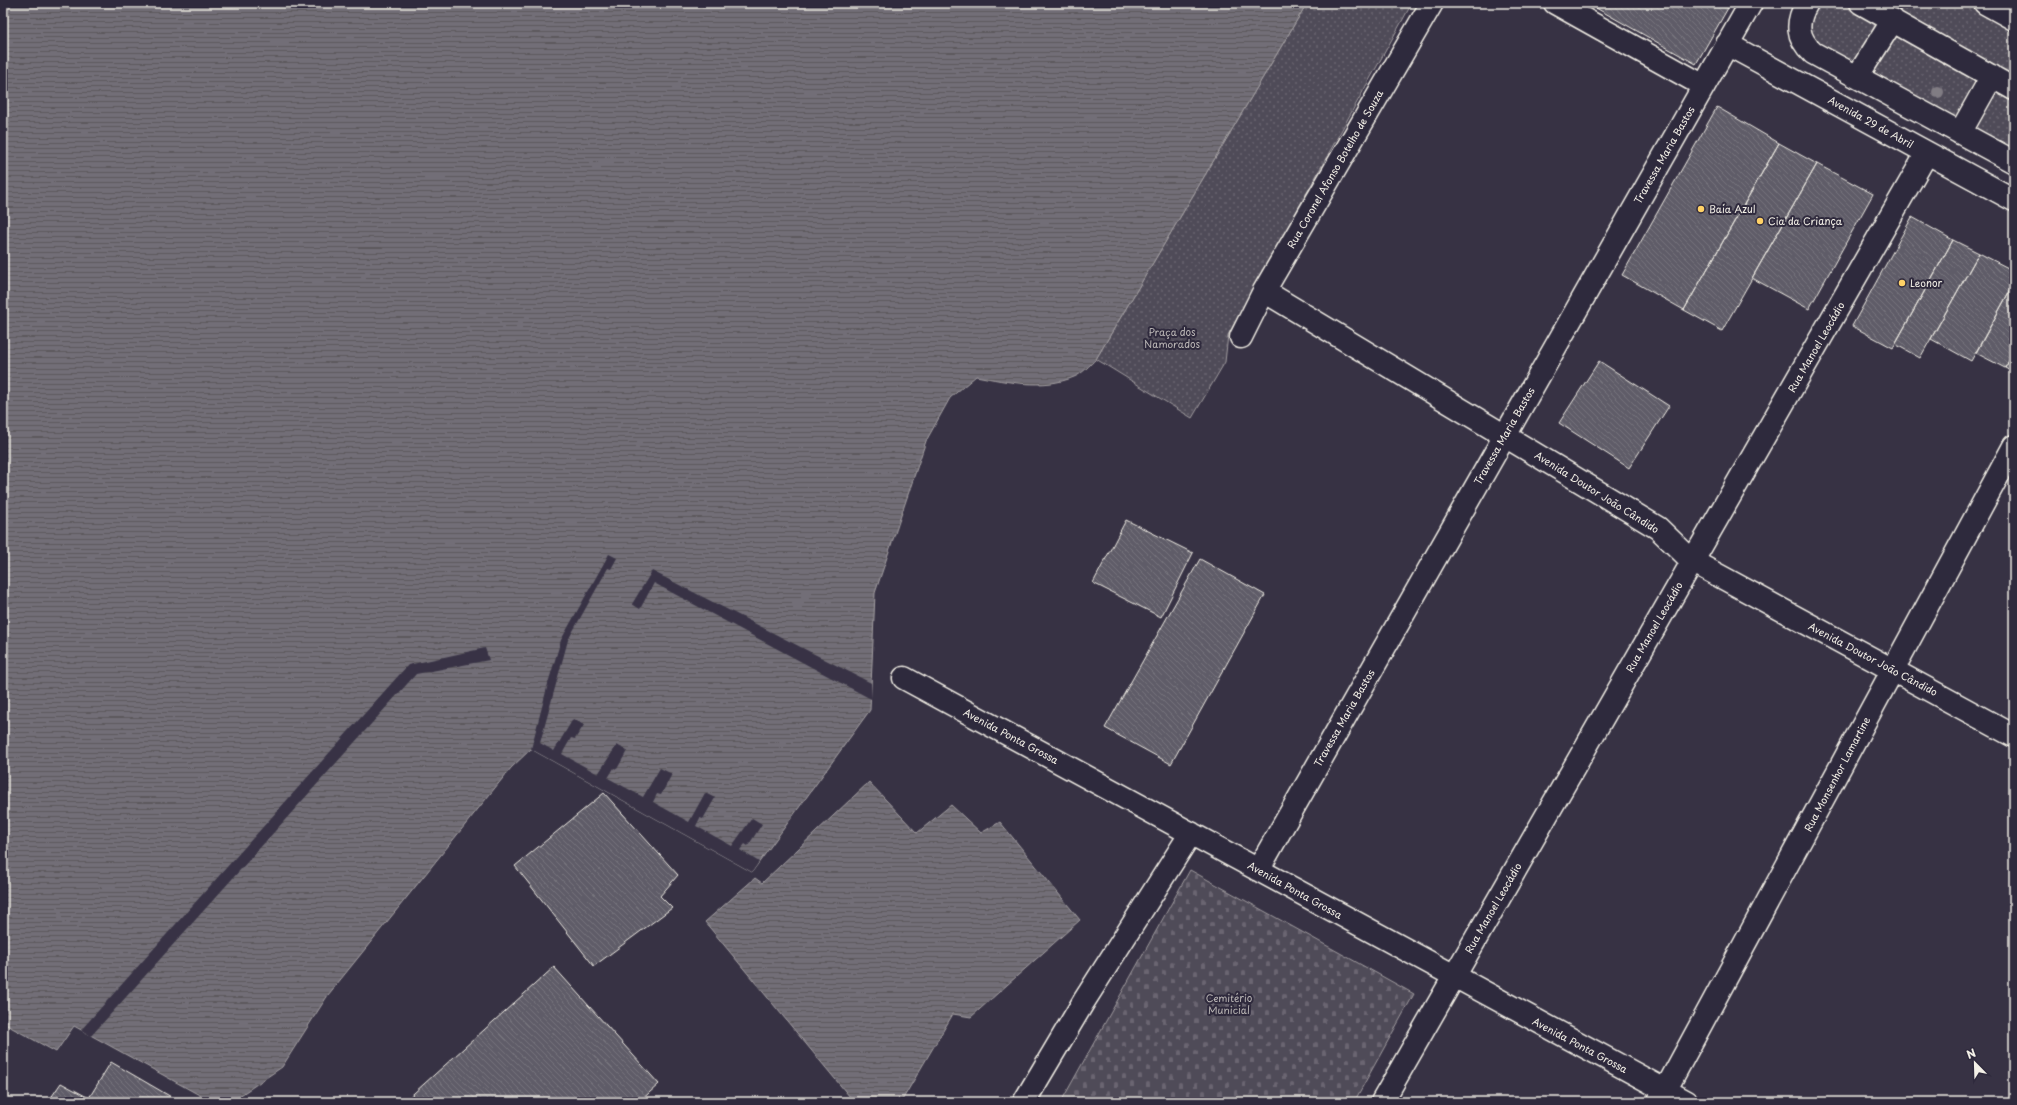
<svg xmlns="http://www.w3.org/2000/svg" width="2017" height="1105" font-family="'Playpen Sans',sans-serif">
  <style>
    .cemetery { fill: url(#cemetery-stones); stroke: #a29ea0 }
    .park { fill: url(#park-dots); stroke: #a29ea0 }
    .water { fill: url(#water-rules); stroke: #a6a2a4 }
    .pier { fill: #373244 }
    .building { fill: url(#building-back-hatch); stroke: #f4f1e8 }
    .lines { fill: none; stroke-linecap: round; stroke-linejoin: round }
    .minor-casing { stroke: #f4f1e8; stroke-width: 25 }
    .minor { stroke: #2f2a3d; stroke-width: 22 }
    .tree { fill: #807b83 }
    .poi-dot { fill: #ffd166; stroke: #2f2a3d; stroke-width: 1.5 }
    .labels { text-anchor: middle; stroke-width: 4; stroke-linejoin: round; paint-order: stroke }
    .street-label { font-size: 10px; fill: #f4f1e8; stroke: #2f2a3d }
    .poi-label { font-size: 10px; fill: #f4f1e8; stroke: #2f2a3d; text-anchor: start }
    .park-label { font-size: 10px; fill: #bbb7b6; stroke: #2f2a3d }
  </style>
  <defs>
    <pattern id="cemetery-stones" width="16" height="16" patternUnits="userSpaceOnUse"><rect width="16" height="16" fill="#504b59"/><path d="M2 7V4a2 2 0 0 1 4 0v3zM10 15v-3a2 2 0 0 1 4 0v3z" fill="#6a6571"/></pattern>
    <pattern id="park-dots" width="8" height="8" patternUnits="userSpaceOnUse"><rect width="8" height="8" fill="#504b59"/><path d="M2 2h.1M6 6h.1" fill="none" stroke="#6a6571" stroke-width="1.8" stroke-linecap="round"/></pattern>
    <pattern id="water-rules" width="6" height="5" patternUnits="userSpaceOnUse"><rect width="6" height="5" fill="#726e77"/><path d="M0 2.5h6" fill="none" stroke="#5b595c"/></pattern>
    <pattern id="building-back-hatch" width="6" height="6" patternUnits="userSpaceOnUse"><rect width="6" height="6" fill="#5f5c67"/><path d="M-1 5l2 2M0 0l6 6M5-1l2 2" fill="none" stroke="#77747d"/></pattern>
  </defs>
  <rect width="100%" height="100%" fill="#373244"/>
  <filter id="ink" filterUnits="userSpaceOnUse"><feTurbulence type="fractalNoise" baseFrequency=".025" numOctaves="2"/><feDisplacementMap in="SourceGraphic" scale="8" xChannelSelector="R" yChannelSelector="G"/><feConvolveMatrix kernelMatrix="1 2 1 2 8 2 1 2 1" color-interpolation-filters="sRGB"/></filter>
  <g filter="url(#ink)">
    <path class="cemetery" d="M1190,870L1414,994L1354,1102H1061Z"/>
    <path class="park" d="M1307,3H1412L1228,335L1225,362L1192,418L1096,359Z
      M1807,3H2014V162L1813,53Z"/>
    <path class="water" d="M3,3H1307L1096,359C1090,365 1082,374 1074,377C1043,390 1008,382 976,376L950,398L926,441L875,593L870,710L752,872L531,749L511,768L328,995L282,1067L232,1101L203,1097L74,1026L56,1052L3,1023Z
      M869,782L917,833L951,805L981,833L1000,822L1080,920L971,1017L953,1014L901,1102H860L850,1097L705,922L755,878L762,883Z"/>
    <path class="pier" d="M609,554L617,558L611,569L608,568L568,640L540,743L554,751L573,719L584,725L575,739L571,738L562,754L598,774L617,745L627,751L617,769L614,768L608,778L643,797L660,768L672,774L661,795L657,794L653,802L689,822L705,793L715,798L703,819L700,818L696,826L732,846L752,818L762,824L748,846L745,844L740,850L759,862L752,872L531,749L549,680L561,640Z
      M652,571L871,683V699L654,583L640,609L632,604Z
      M485,648L489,660L416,674L91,1036L81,1030L408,665Z"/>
    <path class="building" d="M1587,3H1719L1728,8L1696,64Z
      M1717,107L1779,143L1684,310L1622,275Z
      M1779,143L1817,164L1722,331L1684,310Z
      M1817,164L1873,194L1809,309L1752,278Z
      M1912,217L1953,240L1893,348L1852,326Z
      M1953,240L1979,253L1920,358L1895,344Z
      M1979,253L2014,271V283L1971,361L1931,339Z
      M2014,283V352L2005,368L1976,353Z
      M2014,352V373L2005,368Z
      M1599,361L1669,406L1629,468L1559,423Z
      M1126,520L1193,553L1161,617L1093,583Z
      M1200,559L1265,595L1171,764L1105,728Z
      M604,793L678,875L660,896L672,908L594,966L515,866Z
      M554,967L659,1084L639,1102H404Z
      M111,1062L173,1098L172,1102H48L61,1083L89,1098Z"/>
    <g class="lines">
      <defs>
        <path id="minor" d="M1555,3L1704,86
          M1807,3C1796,22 1796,37 1813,53L2014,162
          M1861,3L2014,89
          M1985,3L2014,19
          M1727,44L2014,200
          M1857,77L1893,20
          M1960,133L1992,76
          M1264,291L1658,528L1692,561L2014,736
          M1241,337L1264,291L1432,3
          M904,678L1687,1102
          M1258,870L1751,3
          M1024,1102L1084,1001L1191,833
          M1382,1102L1927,153
          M1659,1102L2014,446"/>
      </defs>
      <use href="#minor" class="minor-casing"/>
      <use href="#minor" class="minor"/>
    </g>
    <circle class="tree" cx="1938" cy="92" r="6"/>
  </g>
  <g class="poi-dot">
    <circle cx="1701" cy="209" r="4"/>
    <circle cx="1760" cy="221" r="4"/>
    <circle cx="1902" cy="283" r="4"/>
  </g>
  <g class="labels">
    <g class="street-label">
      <text transform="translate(1871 122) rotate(29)" y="4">Avenida 29 de Abril</text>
      <text transform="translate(1664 155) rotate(-60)" y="4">Travessa Maria Bastos</text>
      <text transform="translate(1335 169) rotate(-60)" y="4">Rua Coronel Afonso Botelho de Souza</text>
      <text transform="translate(1816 347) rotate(-60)" y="4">Rua Manoel Leocádio</text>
      <text transform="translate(1504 436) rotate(-60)" y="4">Travessa Maria Bastos</text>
      <text transform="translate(1597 492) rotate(32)" y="4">Avenida Doutor João Cândido</text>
      <text transform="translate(1654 627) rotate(-60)" y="4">Rua Manoel Leocádio</text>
      <text transform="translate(1873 659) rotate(28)" y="4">Avenida Doutor João Cândido</text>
      <text transform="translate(1344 718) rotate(-60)" y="4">Travessa Maria Bastos</text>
      <text transform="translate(1011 736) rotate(28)" y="4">Avenida Ponta Grossa</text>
      <text transform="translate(1837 774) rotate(-62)" y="4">Rua Monsenhor Lamartine</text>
      <text transform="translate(1295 890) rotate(29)" y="4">Avenida Ponta Grossa</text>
      <text transform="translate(1493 908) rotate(-60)" y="4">Rua Manoel Leocádio</text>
      <text transform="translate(1580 1045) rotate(28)" y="4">Avenida Ponta Grossa</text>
    </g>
    <g class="poi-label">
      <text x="1709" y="213">Baía Azul</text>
      <text x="1768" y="225">Cia da Criança</text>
      <text x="1910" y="287">Leonor</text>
    </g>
    <g class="park-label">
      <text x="1172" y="336">Praça dos<tspan x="1172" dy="12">Namorados</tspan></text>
      <text x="1229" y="1002">Cemitério<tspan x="1229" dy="12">Municial</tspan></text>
    </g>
  </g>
  <rect width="2017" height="1105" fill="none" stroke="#2f2a3d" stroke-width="16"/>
  <rect x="8" y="8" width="2001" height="1089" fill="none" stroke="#f4f1e8" stroke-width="1.5" filter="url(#ink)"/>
  <g transform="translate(1975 1063) rotate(337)" stroke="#2f2a3d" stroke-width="3" paint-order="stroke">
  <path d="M0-3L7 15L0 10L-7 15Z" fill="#f4f1e8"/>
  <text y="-6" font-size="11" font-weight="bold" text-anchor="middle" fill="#f4f1e8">N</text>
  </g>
</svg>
